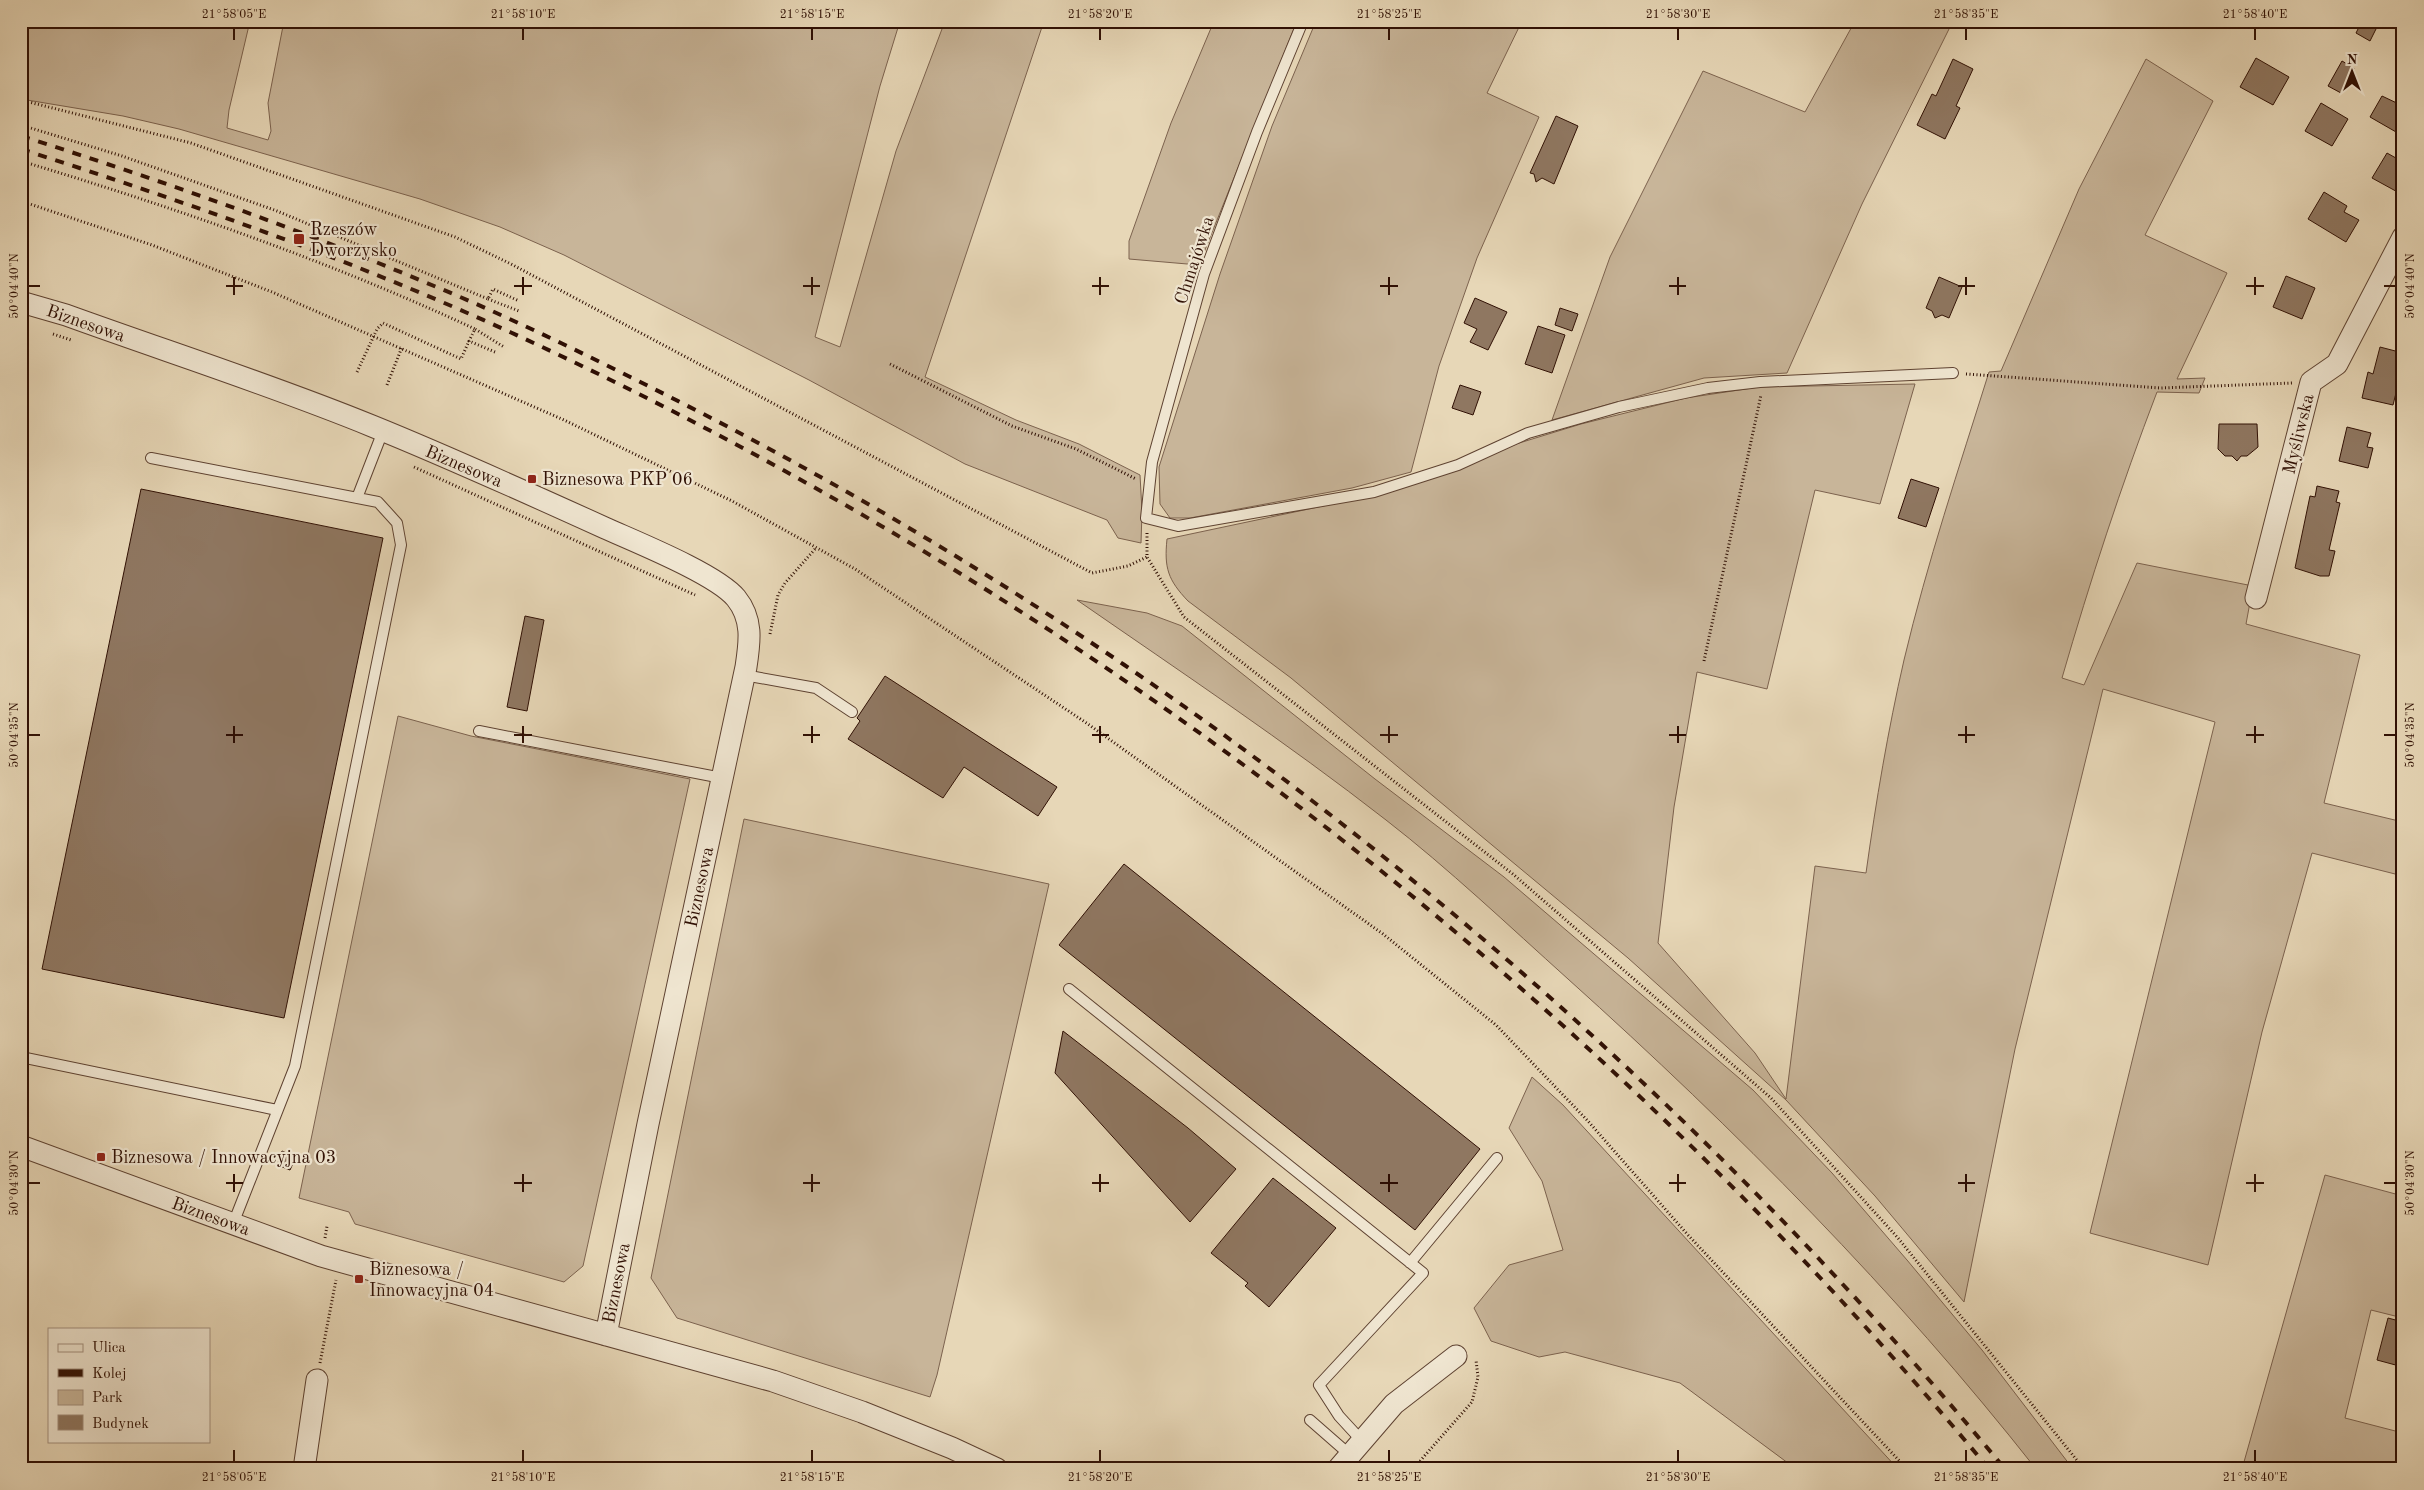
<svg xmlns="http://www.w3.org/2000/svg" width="2424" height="1490" font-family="'Old Standard TT',serif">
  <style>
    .green { fill: #c8b599; stroke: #7c624e }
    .building { fill: #8f7761; stroke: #301004 }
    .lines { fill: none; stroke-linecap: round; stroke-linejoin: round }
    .lane-casing { stroke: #5e4231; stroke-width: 12 }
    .street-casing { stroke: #5e4231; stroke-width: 23 }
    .path { stroke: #301004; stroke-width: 3; stroke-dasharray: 1 2.5; stroke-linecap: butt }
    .lane { stroke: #efe5d0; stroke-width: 10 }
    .street { stroke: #efe5d0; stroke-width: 21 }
    .rail { stroke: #301004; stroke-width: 4; stroke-dasharray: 9 9; stroke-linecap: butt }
    .ticks { fill: none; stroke: #301004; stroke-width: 2 }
    .poi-dot { fill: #8f2418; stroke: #efe5d0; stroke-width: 2 }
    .labels { text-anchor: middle; stroke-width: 4.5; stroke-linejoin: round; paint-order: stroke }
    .poi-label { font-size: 18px; fill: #301004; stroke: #efe5d0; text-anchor: start }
    .street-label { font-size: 18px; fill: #301004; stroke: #efe5d0 }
    .neatline { fill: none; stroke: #301004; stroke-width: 2 }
    .ticks-label { font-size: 12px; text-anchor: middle; fill: #301004 }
  </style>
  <rect width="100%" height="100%" fill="#e7d7b7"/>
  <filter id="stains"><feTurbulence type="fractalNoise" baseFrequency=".004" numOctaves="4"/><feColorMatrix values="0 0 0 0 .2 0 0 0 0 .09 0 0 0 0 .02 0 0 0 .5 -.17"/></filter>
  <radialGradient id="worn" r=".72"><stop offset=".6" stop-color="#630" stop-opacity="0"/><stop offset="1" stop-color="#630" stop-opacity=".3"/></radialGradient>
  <path class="green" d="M21,21H250L229,110L227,128L268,140L271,131L268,103L284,21H900L880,86L815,337L840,347L896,151L945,21H1044L925,377L1016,420L1079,444L1140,475L1142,511L1141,543L1118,538L1107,520L965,464L809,380L564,255L500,227L420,199L179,129L123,116L21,99Z
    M1214,21H1297L1199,265L1129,259V241L1171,123Z
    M1316,21H1522L1487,93L1539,117L1477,258L1439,366L1411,472L1352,488L1190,518H1170L1160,504L1159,467L1220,274L1272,126Z
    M1855,21H1953L1862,204L1787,373L1704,378L1552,420L1610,257L1703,71L1805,112Z
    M2146,59L2213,101L2145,235L2227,273L2177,379L2205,378L2199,393L2157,392C2121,486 2090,581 2062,678L2084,685L2137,563L2253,586L2246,624L2360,655L2324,803L2403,822V876L2312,853L2262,1032L2208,1265L2090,1233L2215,722L2103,689L2015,1049L1964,1302L1875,1196L1786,1100L1628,958L1291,678L1188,601C1168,580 1164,568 1167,539L1389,492L1445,474L1516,444L1581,424L1686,398L1759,387L1915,384L1880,504L1815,490L1767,689L1697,672L1674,807L1658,943L1755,1053L1786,1099L1815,866L1866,873C1876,801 1888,730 1904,660C1927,563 1959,468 1989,372L2001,371L2079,189Z
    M1077,600L1147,613L1182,626L1375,779L1504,877L1753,1090L1832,1173L1907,1260L1982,1350L2073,1469H2036C1896,1291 1736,1130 1568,979C1509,926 1448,868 1386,820C1286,742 1181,672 1077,600Z
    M398,716L471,736L690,779L583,1266L564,1282L355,1224L349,1212L299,1198Z
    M744,819L1049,884L937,1375L930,1397L677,1318L651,1278Z
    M1532,1077L1563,1105L1898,1469H1796L1680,1383L1565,1352L1539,1357L1491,1341L1474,1308L1509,1265L1563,1250L1542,1181L1509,1128Z
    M2325,1175L2403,1196V1318L2371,1310L2345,1418L2403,1433V1469H2242Z"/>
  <path class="building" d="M2362,21H2380L2370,41L2356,33Z
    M2256,58L2289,77L2273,105L2240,87Z
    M1953,59L1973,69L1956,106L1960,108L1945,139L1917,125L1932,94L1936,96Z
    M2342,61L2354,68L2341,93L2328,86Z
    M2382,96L2403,106V136L2370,117Z
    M2321,103L2348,119L2332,146L2305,131Z
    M1556,116L1578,126L1554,184L1542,178L1536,182L1534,174L1530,173Z
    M2387,153L2403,162V195L2372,178Z
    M2324,192L2347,206L2344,212L2359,220L2346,242L2308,219Z
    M2286,276L2315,288L2302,319L2273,307Z
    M1939,277L1962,287L1949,318L1942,315L1935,318L1932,311L1926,308Z
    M1475,298L1507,312L1488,350L1470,342L1477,329L1464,323Z
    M1560,308L1578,314L1572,331L1555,325Z
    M1538,326L1565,335L1552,373L1525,364Z
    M2380,347L2403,353V365L2393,405L2362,398L2368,372L2373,374Z
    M1460,385L1481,392L1473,415L1452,408Z
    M2219,424H2257L2258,447L2247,456H2241L2237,461L2232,456H2225L2218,449Z
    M2347,427L2371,433L2367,447L2373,448L2368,468L2339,461Z
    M1911,479L1939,488L1926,527L1898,518Z
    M2317,486L2339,491L2336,502L2340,503L2329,550L2335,551L2329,576H2320L2295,568L2310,496L2315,497Z
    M141,489L383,538L284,1018L42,969Z
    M525,616L544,620L527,711L507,707Z
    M885,676L1057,787L1038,816L964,767L943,798L848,739L860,721L857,718Z
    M1124,864L1480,1149L1415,1230L1059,945Z
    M1063,1031L1188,1128L1236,1169L1190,1222L1055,1073Z
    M282,1151L296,1157L290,1170L277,1165Z
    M1273,1178L1336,1228L1269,1307L1245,1286L1248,1283L1211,1253Z
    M2388,1318L2403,1322V1367L2377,1360Z"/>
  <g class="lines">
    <defs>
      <path id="lane" d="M1303,21L1257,132L1204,274L1152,462L1146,518L1178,526L1374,492L1458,465L1528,433L1619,407L1708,388L1760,382L1953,373
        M151,458L378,502L397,523L401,545L295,1066L233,1224
        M357,498L383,431
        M744,675L816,688L852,712
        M479,731L722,778
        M1069,989L1423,1273L1319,1385L1339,1416L1362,1441
        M21,1057L277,1110
        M1410,1263L1497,1158
        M1310,1420L1350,1455"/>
      <path id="street" d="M21,302L66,315C168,352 272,385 372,426C451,458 528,493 605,528C636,542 716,574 736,598C753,619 750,641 746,667L648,1124L606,1335
        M2256,598L2311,382L2337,364L2403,237
        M21,1146L321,1256L773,1381L862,1412L952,1448L997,1469
        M304,1469L317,1380
        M1338,1469L1394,1404L1456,1356"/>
    </defs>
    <use href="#lane" class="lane-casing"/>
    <use href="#street" class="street-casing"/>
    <path class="path" d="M21,100L191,143L455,237L511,264L1092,573L1128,566L1147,557
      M21,125L122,156L277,211L488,299L493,289L519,301
      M21,161C176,208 329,261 475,329
      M21,201L152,245L272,292L564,420L732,501L855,569L1085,722L1383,934L1496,1025L1587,1120L1688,1235L1907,1469
      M488,299L519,311
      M53,334L71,340
      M495,352L469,341L475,329L504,347
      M890,364L1012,426L1076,449L1136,479
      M357,372L377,329L383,323L461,359L469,341
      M1966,374L2160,388L2292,383
      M387,385L402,347
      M414,467L695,595
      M1147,533V557L1184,617L1514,875L1771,1098L1898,1238L2084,1469
      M770,634L778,595L785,583L816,548
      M1704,661L1761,395
      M325,1238L327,1226
      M320,1363L336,1280
      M1413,1469L1472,1402L1478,1377L1476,1360"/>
    <use href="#lane" class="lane"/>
    <use href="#street" class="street"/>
    <path class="rail" d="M21,136C157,179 291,226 422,281C508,316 593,358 676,400C1189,660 1637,1026 2005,1469
      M21,149C198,206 373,267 540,346C1102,610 1592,992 1989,1469"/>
  </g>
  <path class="ticks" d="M234,28V40M523,28V40M812,28V40M1100,28V40M1389,28V40M1678,28V40M1966,28V40M2255,28V40M234,277V295M523,277V295M812,277V295M1100,277V295M1389,277V295M1678,277V295M1966,277V295M2255,277V295M28,286H40M226,286H243M514,286H532M803,286H820M1092,286H1109M1380,286H1398M1669,286H1686M1958,286H1975M2246,286H2264M2384,286H2396M234,726V743M523,726V743M812,726V743M1100,726V743M1389,726V743M1678,726V743M1966,726V743M2255,726V743M28,735H40M226,735H243M514,735H532M803,735H820M1092,735H1109M1380,735H1398M1669,735H1686M1958,735H1975M2246,735H2264M2384,735H2396M234,1174V1192M523,1174V1192M812,1174V1192M1100,1174V1192M1389,1174V1192M1678,1174V1192M1966,1174V1192M2255,1174V1192M28,1183H40M226,1183H243M514,1183H532M803,1183H820M1092,1183H1109M1380,1183H1398M1669,1183H1686M1958,1183H1975M2246,1183H2264M2384,1183H2396M234,1450V1462M523,1450V1462M812,1450V1462M1100,1450V1462M1389,1450V1462M1678,1450V1462M1966,1450V1462M2255,1450V1462"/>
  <g class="poi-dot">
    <rect x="293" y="233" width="12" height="12" rx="2.5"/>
    <rect x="527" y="474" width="10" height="10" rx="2.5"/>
    <rect x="96" y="1152" width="10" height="10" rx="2.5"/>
    <rect x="354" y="1274" width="10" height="10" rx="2.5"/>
  </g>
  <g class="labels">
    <g class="poi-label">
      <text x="310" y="235">Rzeszów<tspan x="310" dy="21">Dworzysko</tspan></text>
      <text x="542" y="485">Biznesowa PKP 06</text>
      <text x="111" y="1163">Biznesowa / Innowacyjna 03</text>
      <text x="369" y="1275">Biznesowa /<tspan x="369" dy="21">Innowacyjna 04</tspan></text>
    </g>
    <g class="street-label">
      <text transform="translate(1194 260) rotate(-72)" y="6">Chmajówka</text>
      <text transform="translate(86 323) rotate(19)" y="6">Biznesowa</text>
      <text transform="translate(2298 434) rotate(-76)" y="6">Myśliwska</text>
      <text transform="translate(464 466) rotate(23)" y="6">Biznesowa</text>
      <text transform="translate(699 887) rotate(-78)" y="6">Biznesowa</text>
      <text transform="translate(211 1216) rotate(20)" y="6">Biznesowa</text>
      <text transform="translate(616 1283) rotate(-79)" y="6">Biznesowa</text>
    </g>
  </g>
  <rect width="2424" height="1490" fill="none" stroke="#e7d7b7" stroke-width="55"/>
  <rect x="48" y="1328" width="162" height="115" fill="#efe5d0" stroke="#a3907e"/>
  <rect x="58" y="1344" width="25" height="8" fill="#efe5d0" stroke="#a3907e"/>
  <text x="92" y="1352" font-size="15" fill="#301004">Ulica</text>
  <rect x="58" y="1369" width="25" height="8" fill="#301004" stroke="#a3907e"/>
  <text x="92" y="1378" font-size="15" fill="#301004">Kolej</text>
  <rect x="58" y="1390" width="25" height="15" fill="#c8b599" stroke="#a3907e"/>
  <text x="92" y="1402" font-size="15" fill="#301004">Park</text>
  <rect x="58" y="1415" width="25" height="15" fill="#8f7761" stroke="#a3907e"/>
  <text x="92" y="1428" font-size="15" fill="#301004">Budynek</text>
  <g transform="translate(2352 72)" stroke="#efe5d0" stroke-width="4" paint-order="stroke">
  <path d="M0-4L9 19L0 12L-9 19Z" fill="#301004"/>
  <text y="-8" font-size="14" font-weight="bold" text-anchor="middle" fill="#301004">N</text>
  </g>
  <rect x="28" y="28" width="2368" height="1434" class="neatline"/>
  <g class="ticks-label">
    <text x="234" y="18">21°58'05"E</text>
    <text x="523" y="18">21°58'10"E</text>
    <text x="812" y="18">21°58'15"E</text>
    <text x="1100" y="18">21°58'20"E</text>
    <text x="1389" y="18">21°58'25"E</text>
    <text x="1678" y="18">21°58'30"E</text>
    <text x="1966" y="18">21°58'35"E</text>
    <text x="2255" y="18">21°58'40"E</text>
    <text transform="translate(14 286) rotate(-90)" y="4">50°04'40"N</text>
    <text transform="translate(2410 286) rotate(-90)" y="4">50°04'40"N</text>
    <text transform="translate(14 735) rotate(-90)" y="4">50°04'35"N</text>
    <text transform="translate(2410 735) rotate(-90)" y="4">50°04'35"N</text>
    <text transform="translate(14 1183) rotate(-90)" y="4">50°04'30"N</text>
    <text transform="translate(2410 1183) rotate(-90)" y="4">50°04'30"N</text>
    <text x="234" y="1481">21°58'05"E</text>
    <text x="523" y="1481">21°58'10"E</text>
    <text x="812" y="1481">21°58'15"E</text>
    <text x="1100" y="1481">21°58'20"E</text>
    <text x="1389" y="1481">21°58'25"E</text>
    <text x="1678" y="1481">21°58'30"E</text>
    <text x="1966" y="1481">21°58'35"E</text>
    <text x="2255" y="1481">21°58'40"E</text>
  </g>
  <rect width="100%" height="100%" filter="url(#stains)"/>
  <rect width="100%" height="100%" fill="url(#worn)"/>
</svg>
